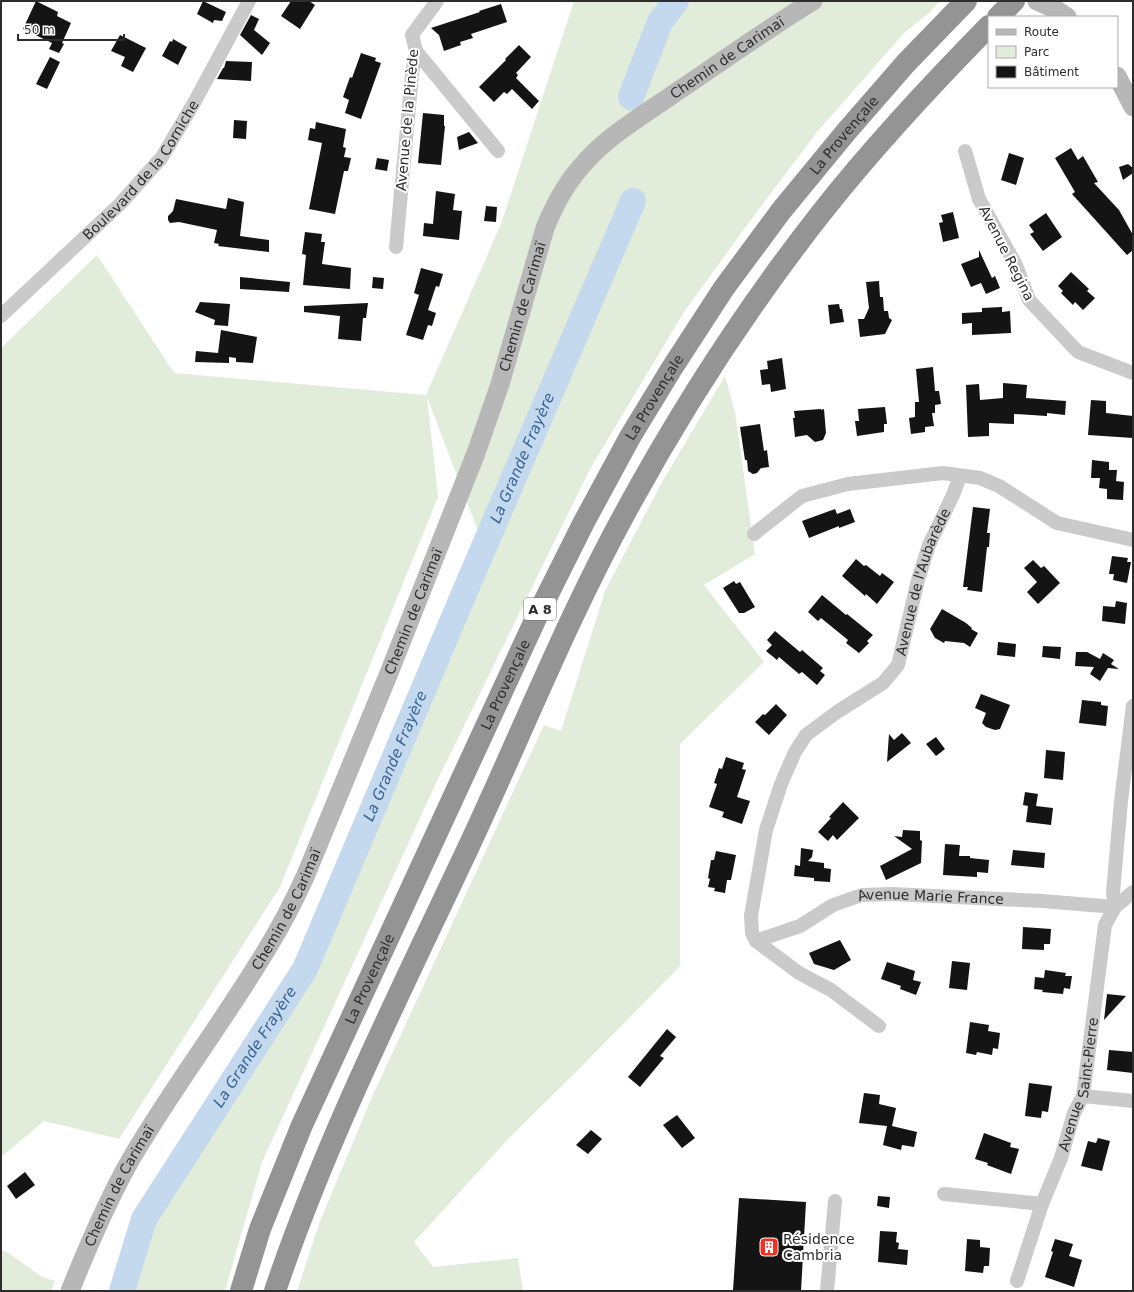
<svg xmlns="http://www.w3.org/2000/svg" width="1134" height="1292" font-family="'DejaVu Sans',sans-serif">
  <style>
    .green { fill: #e1ecda }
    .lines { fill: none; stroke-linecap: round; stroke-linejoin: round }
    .river { stroke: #c4d8ee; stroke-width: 26 }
    .building { fill: #141414 }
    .street { stroke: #cacaca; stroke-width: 14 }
    .secondary { stroke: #b7b7b7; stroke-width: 19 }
    .highway { stroke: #949494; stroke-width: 22 }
    .labels { text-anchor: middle; stroke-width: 4; stroke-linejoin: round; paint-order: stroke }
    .shield { fill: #fff; stroke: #6c6c6c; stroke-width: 1 }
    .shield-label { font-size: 13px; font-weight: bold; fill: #2d2d2d }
    .street-label { font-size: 14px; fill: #2d2d2d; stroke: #fff }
    .poi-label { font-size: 14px; fill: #2d2d2d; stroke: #fff; text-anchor: start }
    .water-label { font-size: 15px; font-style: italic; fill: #366395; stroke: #fff }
  </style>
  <rect width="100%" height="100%" fill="#fff"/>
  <path class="green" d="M574,1H940L930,12L904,33L817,132L744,229L684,312L590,469L436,783L262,1162L225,1291H131L159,1207L324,945L488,557L427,397L438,497L280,887L119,1139L44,1121L1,1157V348L97,255L174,373L426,395L501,224Z
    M725,376L735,412L755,554L704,585L764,662L680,744V966L578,1070L511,1136L414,1242L433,1267L518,1258L523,1291H297L320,1221L372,1097L544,725L561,731L605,591L662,482Z
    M1,1250L10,1254L42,1277L55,1281L51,1291H1Z"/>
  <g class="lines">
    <g class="river">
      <path d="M631,97L660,22L676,1"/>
      <path id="s1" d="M122,1291L144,1219L305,969L471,577L633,201"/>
    </g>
  </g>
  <path class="building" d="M36,1L58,12L57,16L71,23L62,43L64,44L59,53L49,49L52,43L23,29Z
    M203,1L226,12L222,21L214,20L213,23L197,14Z
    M291,1H309L315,5L300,29L281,16Z
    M501,4L507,22L471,34L473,38L460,42L461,45L444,51L439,35L431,28L480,12L479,11Z
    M251,15L259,19L254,30L270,43L262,55L240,35Z
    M120,35L146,48L133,72L121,66L125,57L111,51Z
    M173,39L187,47L178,65L162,56L170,41L172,42Z
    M519,45L531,57L516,73L518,75L516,78L539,101L532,109L512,89L507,94L504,92L494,102L479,87L506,60L505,59Z
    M361,53L376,58L375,61L381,63L361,119L345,113L349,100L343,97L350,77L352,78Z
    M50,57L60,62L47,89L36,84Z
    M226,61L252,62L251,81L217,79L223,68H224Z
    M423,113L444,115V126H445L441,165L418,163Z
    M234,120L247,121L246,139L233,138Z
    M316,122L346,129L343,147L346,148L344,157L351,158L348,171H344L335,214L309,209L322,143L308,140L310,128L315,129Z
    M469,132L478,143L459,150L457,137Z
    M1071,148L1078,160L1083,156L1098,182L1094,183L1119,210L1133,235V250L1127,255L1072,194L1075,192L1055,158Z
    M1009,153L1024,158L1016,185L1001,180Z
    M377,158L389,160L387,171L375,169Z
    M1128,164L1133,168V173L1123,180L1119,167Z
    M436,191L455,194L453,210L462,211L459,240L423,236L424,223L433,224Z
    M228,198L244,202L240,236L269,240V252L218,246L219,244L214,243L217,230L179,222L170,223L168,220V216L173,211L176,199L226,209Z
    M486,206L497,207L496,222L484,221Z
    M953,212L959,238L943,242L939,223L943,222L941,215Z
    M1046,213L1062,237L1043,251L1030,234L1034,232L1029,225Z
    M305,232L322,234L321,242H325L322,264L351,268L350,289L303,285L306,255L302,254Z
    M979,250L992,278L995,276L1000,288L986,294L981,283L971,287L961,264L979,257V258Z
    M421,268L443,274L439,287L436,286L428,310L436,313L432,326L428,325L423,340L406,335L419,295L414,293Z
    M1071,272L1089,289L1087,291L1095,298L1083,310L1075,302L1073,305L1061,293L1063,291L1058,286Z
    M240,277L290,282L289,292L240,289Z
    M373,277L384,278L383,289L372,288Z
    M879,281L880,297H883L884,311H888L889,318L892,320L885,334L860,337L858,319H864L869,308L866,282Z
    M200,302L230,304L228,326L214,325L215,320L195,312Z
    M368,303L366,318H363L361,341L338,339L340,316L304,312V306Z
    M839,304L840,309H842L844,322L830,324L828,305Z
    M1002,307V312L1010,311L1011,333L972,335V323L962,324V313L982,312V308Z
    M221,330L257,337L253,363L236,362V358L229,357V363L195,362L196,351L218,353Z
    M782,358L786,389L771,392L770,384L762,385L760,370L768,369L767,361Z
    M933,367L935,391H939L941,404L935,405V413H932L934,426L925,427V432L911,434L909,418L915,417V402H919L916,369Z
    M1003,383L1027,385L1026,398L1066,401L1065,415L1047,413V416L1014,414V424L989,423V436L968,437L966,385L979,384L980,400L1003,398Z
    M1091,400L1106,401V413L1133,416V438L1088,435Z
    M885,407L887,424H884V432L857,436L855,421H859L858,409Z
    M821,409V410L824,409L826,433L823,440L815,442L807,435L795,437L793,418H795L794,411Z
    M760,424L764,451L767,450L769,467L761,468L757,473L753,474L748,471L747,460H745L740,427Z
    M1092,460L1109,462V470H1117L1116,481L1124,482L1123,500L1107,499V489L1099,488L1100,478H1091Z
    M973,507L990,509L987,533H990L989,547H987L982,592L967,590L968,587H963Z
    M835,509L837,514L850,509L855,522L839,528V526L809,538L802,521Z
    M1112,556L1128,558L1127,562H1131L1127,583L1113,580L1114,574H1109Z
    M856,559L864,566L866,565L880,576L882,573L894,582L877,604L866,594L865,596L842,576Z
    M1033,560L1041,568L1044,566L1060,583L1038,604L1027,592L1037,582L1024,568Z
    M734,581L736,584L740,582L755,607L744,613H739L723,588Z
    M822,595L846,615L847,614L873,635L867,641L869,643L859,653L846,643L848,640L821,618L818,621L808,612Z
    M1116,601L1127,603L1125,624L1102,621L1103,606L1115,607Z
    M942,609L966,623L972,628L971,629L978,633L970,647L964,643L945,641L944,643L935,638L930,629Z
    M775,631L800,652L802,650L823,668L820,671L825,675L817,685L802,672L799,674L779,657L777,660L766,651L772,645L767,640Z
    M998,642L1016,644L1015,657L997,655Z
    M1043,646L1061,647L1060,659L1042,657Z
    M1076,652H1087L1100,659L1103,653L1114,660L1111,664L1119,669L1108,668L1100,681L1090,674L1094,667L1075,666Z
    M981,694L1010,705L1000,729L995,730L986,727L982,723L986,713L975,708Z
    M1082,700L1101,702V705L1108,706L1106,726L1079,723Z
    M776,704L787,715L769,735L755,722L763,714L765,715Z
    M902,733L911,743L887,762L889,734L894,740Z
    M936,737L945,749L936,756L926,744Z
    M1046,750L1065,752L1063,780L1044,778Z
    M726,757L744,763L742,769L746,770L737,797L750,801L742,824L722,817L724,812L709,807L717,784L714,783L719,768L722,769Z
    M1025,792L1038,794L1036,806L1053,808L1051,825L1026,822L1028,806L1023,805Z
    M843,802L859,818L837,840L833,835L828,841L818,832L831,818L829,817Z
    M903,830L920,831V840L922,841L921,863L886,880L880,866L912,849L894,836L902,837Z
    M945,844L960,845L959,856H970V858L989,860L988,873L977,872V877L943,875Z
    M801,848L813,850L812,857L808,861L824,863V868L831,869L830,882L814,881V878L794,876L795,865L800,866Z
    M1013,850L1045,853L1044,868L1011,865Z
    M716,851L736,855L731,880H727L725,893L714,891L715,888L708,887L710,879L708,878L711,860H714Z
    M1023,927L1051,929L1050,944H1044V950L1022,949Z
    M840,940L851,960L834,970L814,964L809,953Z
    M952,961L970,963L967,990L949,988Z
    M887,962L915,971L913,980L921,982L916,995L900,989L901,986L881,979Z
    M1045,970L1066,973L1065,976H1072L1070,989L1064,988L1063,994L1042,992L1043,990L1034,989L1035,977L1044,978Z
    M1107,994L1126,996L1104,1020Z
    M970,1022L989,1025L988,1031L1000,1033L998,1049L993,1048L992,1055L977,1052L976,1055L966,1053Z
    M667,1029L676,1037L660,1056L664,1058L640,1087L628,1077Z
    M1109,1050L1133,1052V1073L1107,1070Z
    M1029,1083L1052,1086L1048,1112L1042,1111L1041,1118L1025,1116Z
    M864,1093L880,1095L879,1104L896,1108L892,1126L917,1132L914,1147L902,1145L901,1150L883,1145L887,1126L859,1123Z
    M677,1115L695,1138L682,1148L663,1125Z
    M591,1130L602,1139L588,1154L576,1145Z
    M984,1133L1011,1143L1010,1147L1019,1149L1011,1174L987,1165L988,1163L975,1159Z
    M1098,1138L1110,1141L1102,1171L1081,1166L1088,1141L1096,1143Z
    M25,1172L35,1185L16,1199L7,1186Z
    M878,1196L890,1197L889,1208L877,1206Z
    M739,1198L806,1202L801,1291H733Z
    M880,1231L897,1232L896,1242L899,1243L898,1249L908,1250L907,1265L878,1262Z
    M967,1239L980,1240V1247L990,1248L989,1266H984L983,1273L965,1271Z
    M1055,1239L1073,1244L1069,1256L1082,1260L1074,1287L1045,1277L1053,1252L1051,1251Z"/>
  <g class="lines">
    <g class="street">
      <path d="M416,51L498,151"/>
      <path d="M965,151L979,199L1016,265L1029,300L1078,352L1133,373"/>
      <path d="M396,247L412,74L416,51L412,35L437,1"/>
      <path id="s2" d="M1,316L120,204L162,157L195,101L249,1"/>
      <path d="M754,534L802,496L848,484L943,473L980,478L999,486L1057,523L1133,540"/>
      <path id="s3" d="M756,941L800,926L833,905L862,895L892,894L1042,901L1115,907L1113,893L1121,801L1133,706"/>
      <path id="s4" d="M879,1026L831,990L799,973L756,941L752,933L751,916L766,830L781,784L795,752L806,735L837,712L883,683L898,665L918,580L929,545L953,495L960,476"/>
      <path d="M1083,1096L1133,1101"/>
      <path d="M944,1194L1042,1204"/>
      <path id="s5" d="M1017,1281L1042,1204L1061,1158L1074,1113L1083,1096L1105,925L1115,907L1133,892"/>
      <path d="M827,1291L835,1201"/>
    </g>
    <g class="secondary">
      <path d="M1037,1L1055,9L1067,17"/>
      <path d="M1117,76L1133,107"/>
      <path id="s6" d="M70,1291C88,1246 107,1201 131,1159C173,1087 224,1021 267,949C281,926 294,901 305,877L389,673L476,453L500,384L545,228C554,206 564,186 580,168C605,137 642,116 675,93C721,62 766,30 813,1"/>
    </g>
    <g class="highway">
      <path d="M998,17L1014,1"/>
      <path id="s7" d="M241,1291L260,1229L302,1125L537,616L584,522L630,437L672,368L724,288L781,211L846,132L906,63L966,1"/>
      <path d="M275,1291C327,1137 400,993 469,846C521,735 566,621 625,513C682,408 748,306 822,212C874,146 931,85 989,26"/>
    </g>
  </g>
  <defs>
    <symbol id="building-square" viewBox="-11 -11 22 22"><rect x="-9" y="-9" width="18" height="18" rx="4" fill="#f22f22" stroke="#fff"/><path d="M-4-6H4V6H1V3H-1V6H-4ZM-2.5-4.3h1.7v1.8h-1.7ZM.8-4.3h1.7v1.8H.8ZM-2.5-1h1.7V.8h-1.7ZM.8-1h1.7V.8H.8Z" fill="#fff"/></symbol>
  </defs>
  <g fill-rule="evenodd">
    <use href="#building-square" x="758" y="1236" width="22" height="22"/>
  </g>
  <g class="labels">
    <rect class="shield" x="524" y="598" width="32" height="22" rx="3"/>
    <g class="shield-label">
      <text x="540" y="614">A 8</text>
    </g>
    <g class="street-label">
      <text dy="5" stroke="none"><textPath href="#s6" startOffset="1424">Chemin de Carimaï</textPath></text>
      <text transform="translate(407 120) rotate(-85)" y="5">Avenue de la Pinède</text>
      <text dy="5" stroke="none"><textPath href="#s7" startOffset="1310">La Provençale</textPath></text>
      <text dy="5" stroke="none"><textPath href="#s2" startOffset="203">Boulevard de la Corniche</textPath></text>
      <text transform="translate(1007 253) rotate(63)" y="5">Avenue Regina</text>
      <text dy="5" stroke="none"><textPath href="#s6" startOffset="1088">Chemin de Carimaï</textPath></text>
      <text dy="5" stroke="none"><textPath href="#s7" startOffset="986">La Provençale</textPath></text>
      <text dy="5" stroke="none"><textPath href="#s4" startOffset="570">Avenue de l'Aubarède</textPath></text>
      <text dy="5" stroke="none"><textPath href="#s6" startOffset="764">Chemin de Carimaï</textPath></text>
      <text dy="5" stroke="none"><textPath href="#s7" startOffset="662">La Provençale</textPath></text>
      <text dy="5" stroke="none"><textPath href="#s3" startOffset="185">Avenue Marie France</textPath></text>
      <text dy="5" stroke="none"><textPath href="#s6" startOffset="440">Chemin de Carimaï</textPath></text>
      <text dy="5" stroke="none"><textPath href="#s7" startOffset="338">La Provençale</textPath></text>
      <text dy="5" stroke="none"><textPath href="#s5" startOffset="207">Avenue Saint-Pierre</textPath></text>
      <text dy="5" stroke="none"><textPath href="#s6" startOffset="116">Chemin de Carimaï</textPath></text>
    </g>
    <g class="poi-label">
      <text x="783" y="1244">Résidence<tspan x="783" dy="16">Cambria</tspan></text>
    </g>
    <g class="water-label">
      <text dy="5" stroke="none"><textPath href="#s1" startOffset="928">La Grande Frayère</textPath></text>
      <text dy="5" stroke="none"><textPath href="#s1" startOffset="604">La Grande Frayère</textPath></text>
      <text dy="5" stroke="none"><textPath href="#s1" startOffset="280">La Grande Frayère</textPath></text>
    </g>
  </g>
  <rect width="1134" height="1292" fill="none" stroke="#2d2d2d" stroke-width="4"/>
  <rect x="988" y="16" width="130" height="72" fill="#ffffff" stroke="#ababab"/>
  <rect x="996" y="29" width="20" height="6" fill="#b7b7b7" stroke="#ababab"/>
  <text x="1024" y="36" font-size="12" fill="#2d2d2d">Route</text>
  <rect x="996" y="46" width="20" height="12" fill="#e1ecda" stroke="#ababab"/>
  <text x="1024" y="56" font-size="12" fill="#2d2d2d">Parc</text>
  <rect x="996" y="66" width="20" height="12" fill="#141414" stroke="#ababab"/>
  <text x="1024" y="76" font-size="12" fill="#2d2d2d">Bâtiment</text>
  <path d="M18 34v6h106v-6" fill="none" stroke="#2d2d2d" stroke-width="2"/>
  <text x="24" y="34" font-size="12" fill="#2d2d2d" stroke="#ffffff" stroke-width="3" paint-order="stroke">50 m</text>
</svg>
